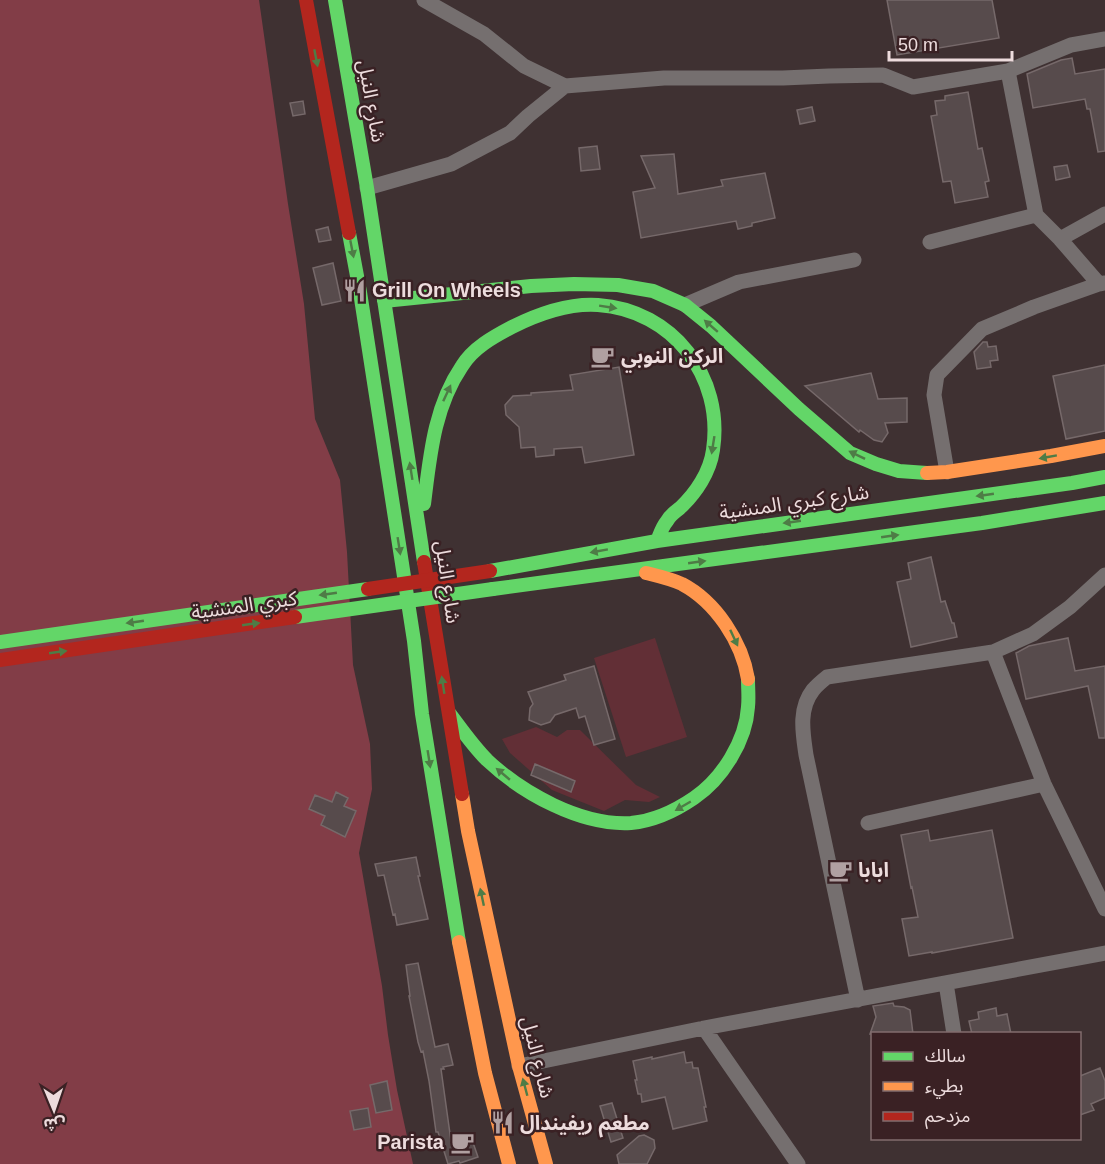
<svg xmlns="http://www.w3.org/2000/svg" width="1105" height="1164" font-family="Helvetica,'Noto Sans Arabic',sans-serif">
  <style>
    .green { fill: #622f36 }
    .water { fill: #823d47 }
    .building { fill: #574b4c; stroke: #76696a; stroke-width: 1.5 }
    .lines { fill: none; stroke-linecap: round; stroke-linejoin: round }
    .street { stroke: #756f6f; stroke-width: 15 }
    .fast { stroke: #63d668; stroke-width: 14 }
    .slow { stroke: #ff974d; stroke-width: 14 }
    .jam { stroke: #b3261e; stroke-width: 14 }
    .fast-bridge { stroke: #63d668; stroke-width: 14 }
    .jam-bridge { stroke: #b3261e; stroke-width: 14 }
    .oneway { fill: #4e7c46 }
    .labels { text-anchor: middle; stroke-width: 5; stroke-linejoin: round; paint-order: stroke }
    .street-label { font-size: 20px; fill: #eddcdd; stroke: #3a2124 }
    .poi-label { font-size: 20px; font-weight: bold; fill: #eddcdd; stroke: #3a2124; text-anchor: start }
  </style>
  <rect width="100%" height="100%" fill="#3f3132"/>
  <path class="green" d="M655,638L687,737L626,757L594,658Z
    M536,727L557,737L567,730H580L636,785L660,797L649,802L625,800L604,811L552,790L510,753L502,739Z"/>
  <path class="water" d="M0,0H259L288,204L304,304L315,419L340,480L347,552L353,665L370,744L372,789L359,853L382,986L388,1035L397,1090L413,1164H0Z"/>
  <path class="building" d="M887,0H992L999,38L897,55Z
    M1072,58L1075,74L1105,69V151L1098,152L1090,109H1087L1085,99L1033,108L1027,74L1061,60Z
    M968,92L978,149L982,148L989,181L985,182L988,197L955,203L951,181L943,182L931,116L937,115L935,101L945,100V96Z
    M303,101L305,114L293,116L290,103Z
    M812,107L815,121L800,124L797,110Z
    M597,146L600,169L581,171L579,148Z
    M674,154L678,194L723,186L721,180L765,173L775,218L752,223V226L738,229L736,221L641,238L633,192L655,188L641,156Z
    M1067,165L1070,177L1056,180L1054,167Z
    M328,227L331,240L319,242L316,230Z
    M333,263L341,301L322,305L313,268Z
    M983,342H987L988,347L996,346L998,360L990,361L991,367L977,369L974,352Z
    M1105,365V431L1066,439L1053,376Z
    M619,367L634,455L585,463L582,447L554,449V455L536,457L535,447L521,448L519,427L506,415L505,405L513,396L531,395V393L573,390L570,375Z
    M871,373L878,399L907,398V422L885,423L888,433L882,442L874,440L860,430L859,432L805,386Z
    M931,557L941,602L945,601L952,623H954L957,637L911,647L897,582L911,579L908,563Z
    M1068,638L1075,671L1105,666V738H1099L1088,686L1026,699L1016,653L1029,646Z
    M594,666L615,739L594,745L585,716L579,718L576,708L555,715L550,722L541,725L529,720L530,708L533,704L528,692L566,680L564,675Z
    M535,764L575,781L571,792L531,775Z
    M336,792L348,798L344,806L356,811L345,837L321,825L325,816L309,809L315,795L332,802Z
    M928,830L930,841L992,830L1013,938L932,953V952L909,956L902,919L918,917L912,887L911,888L901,835Z
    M416,857L420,876H418L428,919L397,925L395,914L393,915L384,875L378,876L375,864Z
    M418,963L435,1047L448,1044L453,1065L443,1067L444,1069H441L451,1141L470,1134L478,1157L460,1163L459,1161L448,1164L438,1132H436L429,1081L423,1051L421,1052L418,1042L409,996H410L406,965Z
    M893,1003L894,1006L904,1007L910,1010L913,1034H870L876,1017L873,1006Z
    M996,1008L997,1016L1007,1014L1011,1034H972L969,1021L979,1019L978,1012Z
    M684,1052L686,1063L692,1062L693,1068H698L706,1107H704L707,1121L673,1129L665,1097L642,1102L641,1094H638L635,1080H637L633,1061L652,1057V1059Z
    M1100,1068L1105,1081V1098L1091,1104L1094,1110L1080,1115V1076Z
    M387,1081L392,1110L376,1113L370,1085Z
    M612,1103L623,1138L611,1142L600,1106Z
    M368,1108L371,1127L354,1130L350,1111Z
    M644,1135L654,1140L655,1148L647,1164H619L617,1155L639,1136Z"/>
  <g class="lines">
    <path class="street" d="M424,0L484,34L524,66L565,86
      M1008,71L1036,215L1060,239L1099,284
      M367,188L451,164L510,133L528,116L565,86L664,78H783L829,76L883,75L913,87L1008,71L1071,45L1105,39
      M1060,239L1105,214
      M930,242L1036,215
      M685,305L739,282L854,260
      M947,472L934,395L937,375L982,329L1034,307L1099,284L1105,283
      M1105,575L1070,607L1033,634L993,652L1044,784L1105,909
      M868,823L1044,784
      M946,983L954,1034
      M858,1000L806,755C803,734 798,709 813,690C817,685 822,681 827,677L993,652
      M704,1028L798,1164
      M519,1066L704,1028L1105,953"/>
    <path class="fast" d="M335,0L367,188L424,562
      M349,233L360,292L414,641L422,714L459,942
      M384,301L531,286L574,284L618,285L653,291L685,305L711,326L799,409L850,453L876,464L899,471L927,473
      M424,504C430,456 434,407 462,366C473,348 493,337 512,327C538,314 569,303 598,305C673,310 724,377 713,450C710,472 696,493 680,508C675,512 670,515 667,521C662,527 660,534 657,541
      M490,571L657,541L1072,483L1105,477
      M493,589L982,523L1105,503
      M450,714C462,730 473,746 487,760C522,793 581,826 631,823C653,821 675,811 694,798C722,779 746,741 748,707C749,698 748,689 748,679"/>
    <path class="slow" d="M927,473L947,472L1051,456L1105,446
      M646,573C658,576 671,579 682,584C716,602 742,642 748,679
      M462,794L468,831L519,1066L546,1164
      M459,942L485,1073L509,1164"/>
    <path class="jam" d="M306,0L349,233
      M424,562L462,794"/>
    <path class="fast-bridge" d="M295,617L493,589
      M0,642L368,589"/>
    <path class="jam-bridge" d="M368,589L490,571
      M0,660L295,617"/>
  </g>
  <defs><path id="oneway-solid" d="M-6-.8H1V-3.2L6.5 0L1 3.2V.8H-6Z" transform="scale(1.5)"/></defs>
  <g class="oneway">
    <use href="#oneway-solid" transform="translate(316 58) rotate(79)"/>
    <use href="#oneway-solid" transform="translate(352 249) rotate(79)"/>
    <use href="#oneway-solid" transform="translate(608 307) rotate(9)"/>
    <use href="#oneway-solid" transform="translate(711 326) rotate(-139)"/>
    <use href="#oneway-solid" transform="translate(447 393) rotate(-65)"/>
    <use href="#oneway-solid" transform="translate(713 445) rotate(99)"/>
    <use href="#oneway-solid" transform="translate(857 455) rotate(-154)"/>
    <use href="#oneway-solid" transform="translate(1048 457) rotate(170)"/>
    <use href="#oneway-solid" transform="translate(411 471) rotate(-99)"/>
    <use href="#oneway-solid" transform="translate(985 495) rotate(172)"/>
    <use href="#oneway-solid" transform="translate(792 522) rotate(172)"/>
    <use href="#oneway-solid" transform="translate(890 536) rotate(-8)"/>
    <use href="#oneway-solid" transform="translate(399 546) rotate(81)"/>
    <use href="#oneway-solid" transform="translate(599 551) rotate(170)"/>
    <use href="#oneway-solid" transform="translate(697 562) rotate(-8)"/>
    <use href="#oneway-solid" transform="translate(328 594) rotate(172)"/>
    <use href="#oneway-solid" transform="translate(135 622) rotate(172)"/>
    <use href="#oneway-solid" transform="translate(251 624) rotate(-8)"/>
    <use href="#oneway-solid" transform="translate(734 638) rotate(65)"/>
    <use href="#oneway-solid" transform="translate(58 652) rotate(-8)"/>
    <use href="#oneway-solid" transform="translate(443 685) rotate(-99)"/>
    <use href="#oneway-solid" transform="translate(429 759) rotate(81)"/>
    <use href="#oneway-solid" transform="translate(503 774) rotate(-140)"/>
    <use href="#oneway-solid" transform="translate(683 806) rotate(150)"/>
    <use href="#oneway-solid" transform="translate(482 897) rotate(-102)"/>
    <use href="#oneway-solid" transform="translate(525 1087) rotate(-105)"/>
  </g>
  <defs>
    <symbol id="restaurant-bare" viewBox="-9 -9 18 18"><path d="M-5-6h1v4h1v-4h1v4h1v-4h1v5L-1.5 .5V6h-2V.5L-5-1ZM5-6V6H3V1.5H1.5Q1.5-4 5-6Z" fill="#b0a0a1" stroke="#3a2124" stroke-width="2.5" paint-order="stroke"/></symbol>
    <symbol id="cafe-bare" viewBox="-9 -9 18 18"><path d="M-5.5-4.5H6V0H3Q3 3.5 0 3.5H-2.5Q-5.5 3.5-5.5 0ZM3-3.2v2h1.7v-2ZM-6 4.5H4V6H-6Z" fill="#b0a0a1" stroke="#3a2124" stroke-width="2.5" paint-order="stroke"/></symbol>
  </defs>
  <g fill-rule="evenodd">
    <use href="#restaurant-bare" x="338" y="274" width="33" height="33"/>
    <use href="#cafe-bare" x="586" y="340" width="33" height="33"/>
    <use href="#cafe-bare" x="824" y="854" width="33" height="33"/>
    <use href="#restaurant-bare" x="486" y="1106" width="33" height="33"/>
    <use href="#cafe-bare" x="446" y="1126" width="33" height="33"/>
  </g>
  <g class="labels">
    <g class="street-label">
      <text transform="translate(372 101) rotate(80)" y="7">شارع النيل</text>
      <text transform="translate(794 502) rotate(-8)" y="7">شارع كبري المنشية</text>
      <text transform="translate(448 582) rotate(82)" y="7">شارع النيل</text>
      <text transform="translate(244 605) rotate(-8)" y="7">كبري المنشية</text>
      <text transform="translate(538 1057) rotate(76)" y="7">شارع النيل</text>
    </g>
    <g class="poi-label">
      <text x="372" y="297">Grill On Wheels</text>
      <text x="621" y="363">الركن النوبي</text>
      <text x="858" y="877">ابابا</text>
      <text x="520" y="1130">مطعم ريفيندال</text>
      <text x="444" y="1149" text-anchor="end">Parista</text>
    </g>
  </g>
  <rect x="871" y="1032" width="210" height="108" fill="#3a2124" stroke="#826c6e" stroke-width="1.5"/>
  <rect x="883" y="1052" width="30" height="9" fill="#63d668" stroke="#826c6e" stroke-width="1.5"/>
  <text x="925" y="1062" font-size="18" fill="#eddcdd">سالك</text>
  <rect x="883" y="1082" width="30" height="9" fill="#ff974d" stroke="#826c6e" stroke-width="1.5"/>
  <text x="925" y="1092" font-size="18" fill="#eddcdd">بطيء</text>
  <rect x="883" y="1112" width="30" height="9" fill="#b3261e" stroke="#826c6e" stroke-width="1.5"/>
  <text x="925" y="1122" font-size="18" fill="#eddcdd">مزدحم</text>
  <g transform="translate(54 1110) rotate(178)" stroke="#3a2124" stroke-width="4.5" paint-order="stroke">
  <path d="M0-4.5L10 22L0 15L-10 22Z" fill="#eddcdd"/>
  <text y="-9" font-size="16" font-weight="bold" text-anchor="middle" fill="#eddcdd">ش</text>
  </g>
  <path d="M889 51v9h123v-9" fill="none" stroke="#eddcdd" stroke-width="3"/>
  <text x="898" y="51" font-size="18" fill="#eddcdd" stroke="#3a2124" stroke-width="4.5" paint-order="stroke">50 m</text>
</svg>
